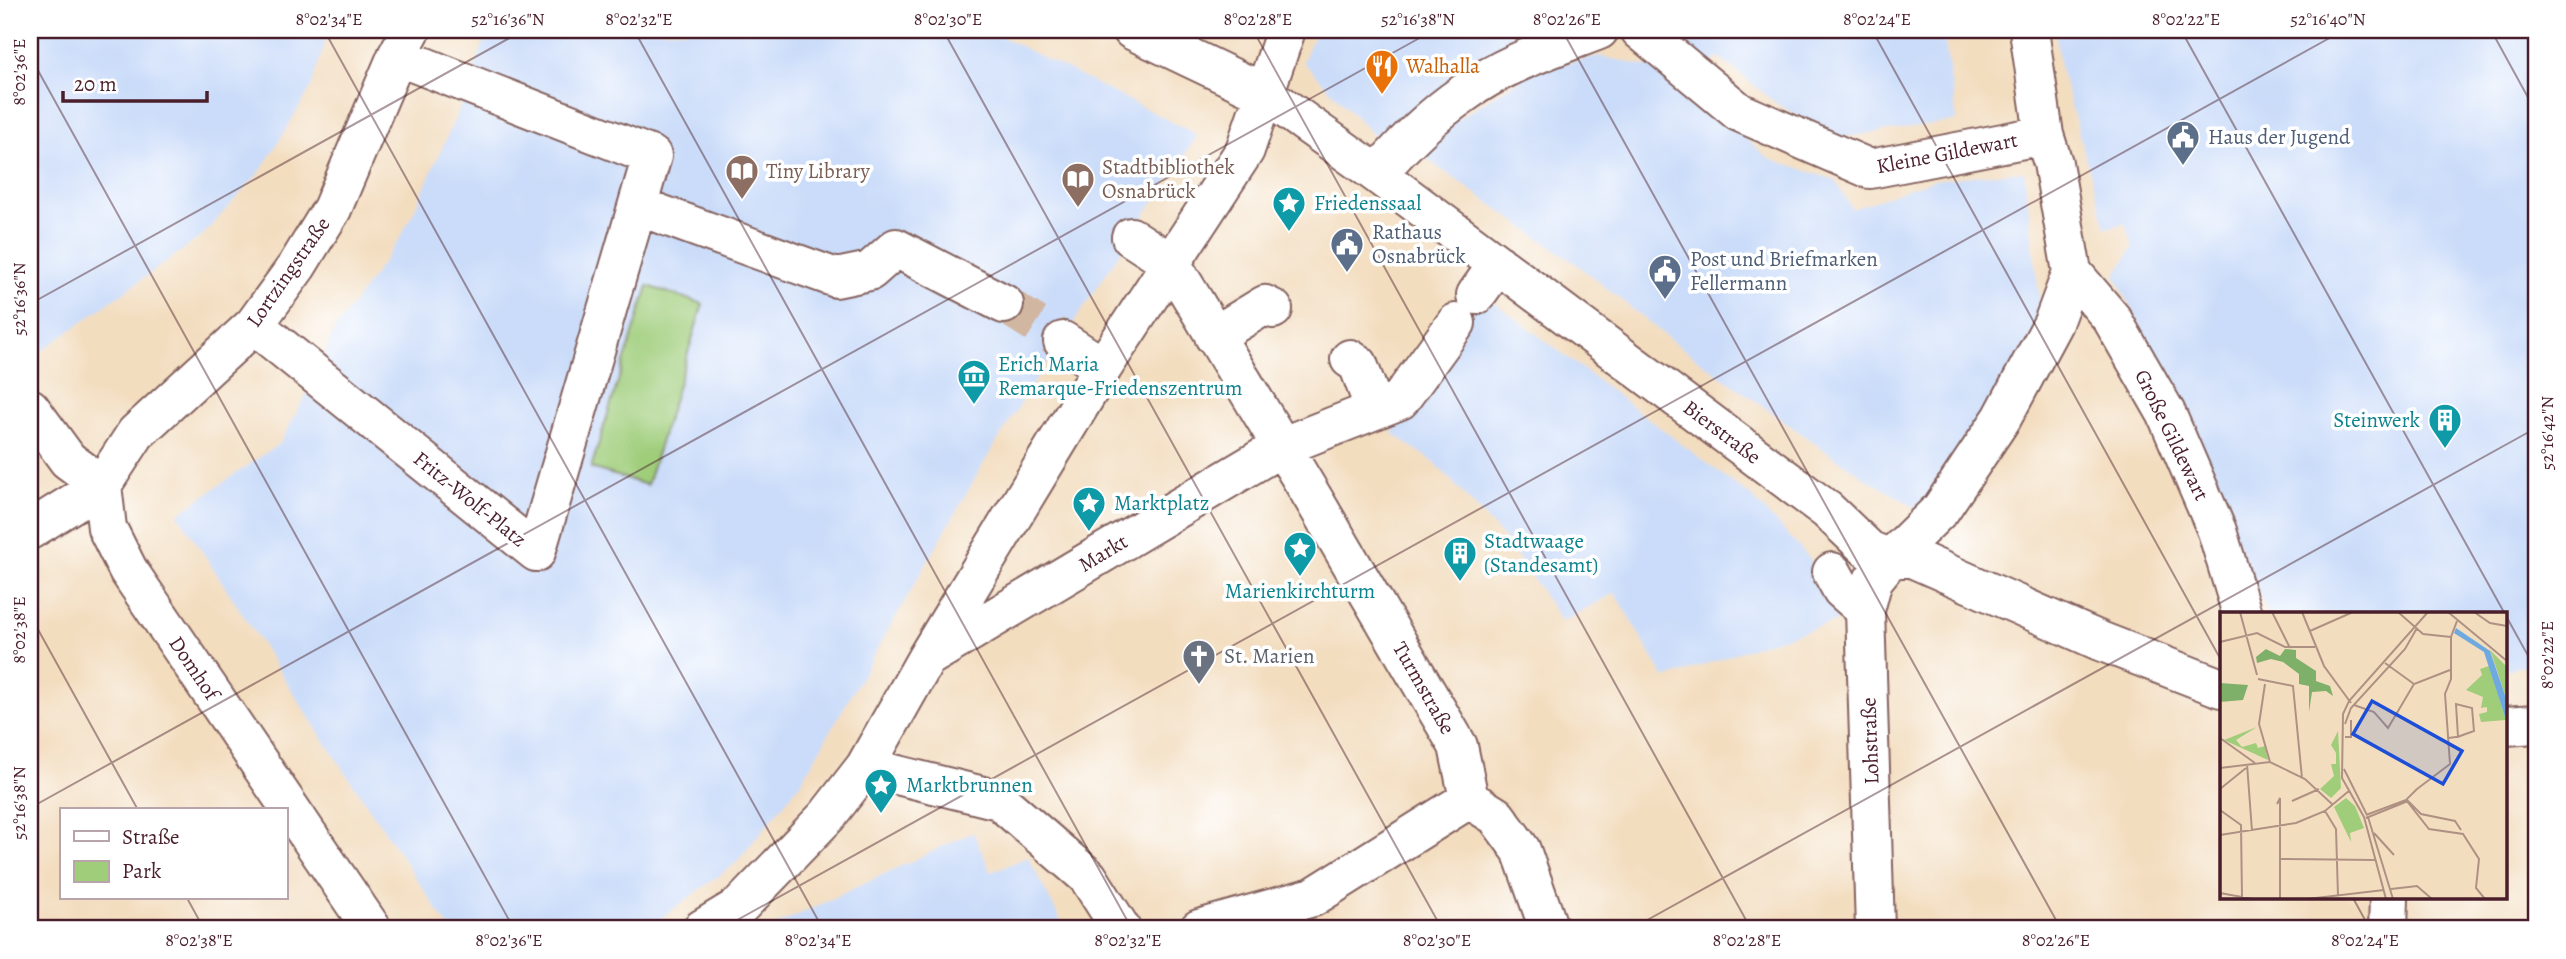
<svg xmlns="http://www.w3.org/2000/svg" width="2566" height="959" font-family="Alegreya,serif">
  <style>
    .built { fill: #cadcf9 }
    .green { fill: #9fcd7a; stroke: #747652; stroke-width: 2 }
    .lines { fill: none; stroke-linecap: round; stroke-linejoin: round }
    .minor-tunnel { stroke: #d1b7a1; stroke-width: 38; stroke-dasharray: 38 19; stroke-linecap: butt }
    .minor-casing { stroke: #85625f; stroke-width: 42 }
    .minor { stroke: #fff; stroke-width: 38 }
    .ticks { fill: none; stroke: #4a1f2b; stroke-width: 2; stroke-opacity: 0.45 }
    .labels { text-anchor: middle; stroke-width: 7; stroke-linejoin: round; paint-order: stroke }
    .food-label { font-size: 21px; fill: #c56008; stroke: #fff; text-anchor: start }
    .service-label { font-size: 21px; fill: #4e5e75; stroke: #fff; text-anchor: start }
    .street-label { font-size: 21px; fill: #4a1f2b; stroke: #fff }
    .education-label { font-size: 21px; fill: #785e54; stroke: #fff; text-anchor: start }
    .culture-label { font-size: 21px; fill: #0d838f; stroke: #fff; text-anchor: start }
    .worship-label { font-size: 21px; fill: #5b616d; stroke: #fff; text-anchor: start }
    .inset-road { fill: none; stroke: #af9184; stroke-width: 2 }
    .view { fill: #1d4ed8; fill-opacity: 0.15; stroke: #1d4ed8; stroke-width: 3.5 }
    .inset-edge { fill: none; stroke: #4a1f2b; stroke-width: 3.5 }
    .neatline { fill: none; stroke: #4a1f2b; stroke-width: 2.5 }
    .ticks-label { font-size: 18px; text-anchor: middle; fill: #4a1f2b }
  </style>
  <rect width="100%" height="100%" fill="#fff"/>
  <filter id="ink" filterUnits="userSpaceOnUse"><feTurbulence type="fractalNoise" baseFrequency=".0143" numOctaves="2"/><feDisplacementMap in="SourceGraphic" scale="14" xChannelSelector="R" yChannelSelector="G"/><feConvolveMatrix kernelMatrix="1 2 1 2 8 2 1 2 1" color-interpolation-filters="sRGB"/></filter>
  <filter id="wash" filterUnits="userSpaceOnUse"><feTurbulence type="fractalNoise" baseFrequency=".00686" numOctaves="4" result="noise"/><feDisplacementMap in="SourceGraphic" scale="28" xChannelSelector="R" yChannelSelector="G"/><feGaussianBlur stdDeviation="1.57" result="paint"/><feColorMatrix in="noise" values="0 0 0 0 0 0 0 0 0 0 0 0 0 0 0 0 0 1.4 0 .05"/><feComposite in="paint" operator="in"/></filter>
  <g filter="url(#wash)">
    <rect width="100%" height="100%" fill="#f3ddbf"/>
    <path class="built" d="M30,30H329L311,88L260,172L202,236L39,353L30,343Z
      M488,30H988L1198,135L1031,387L984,463L800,784L735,864L646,929H450L323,739L178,514L280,443L305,397L334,331L400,238L414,211L462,103Z
      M1316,30H1558L1385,147L1303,62Z
      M1681,30H1943L1957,121L1838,138L1777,104L1719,57L1708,66L1685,42Z
      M2055,30H2536V663L2505,670V614H2267L2181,404L2115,276L2133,248L2125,223L2106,228L2060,68Z
      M1599,56L1654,68L1722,117L1768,158L1835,180L1852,209L1933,180L2024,171L2042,321L1922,511L1867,479L1820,447L1672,341L1579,266L1411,148L1537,69Z
      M1464,286L1490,299L1754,499L1825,575L1838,621L1761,644L1665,679L1615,593L1562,622L1509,544L1435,463L1392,433L1465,331L1445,315Z
      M973,832L991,872L1028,857L1065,929H768Z"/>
    <path class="green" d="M648,286L703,304L647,485L591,468Z"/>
  </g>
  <g filter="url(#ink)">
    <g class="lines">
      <path class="minor-tunnel" d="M1004,304L1063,341"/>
      <defs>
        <path id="minor" d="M1132,30L1264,93L1377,174L1827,510L1869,550L1890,559L1910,557L2100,641L2221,688
          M1640,30L1739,112L1870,169L2044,135
          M2029,30L2044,135L2053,163L2072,272L2112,319L2166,413L2217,531L2242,614
          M1377,174C1402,145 1431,116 1463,94C1503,64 1553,48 1599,30
          M638,206L836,278L870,271L896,248L1004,304
          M1131,237L1171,263L1313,498L1458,746L1469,799L1496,816L1521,850L1549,929
          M1476,295L1498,264
          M254,325L536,552L652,156L397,56
          M1214,336L1265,305L1273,309
          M1063,341L1103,367
          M1350,359L1358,364L1375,410
          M30,408L68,460L102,485L107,528L128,570L372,929
          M30,530L102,485L136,433L254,325L297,266L332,209L397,56L411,30
          M1832,572L1842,590L1865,610
          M930,656L1281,447L1400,400L1456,323
          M2505,726L2536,724
          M865,767L999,800L1088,877L1121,929
          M702,929L740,906L827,816L865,767L926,659L1103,367L1245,150L1286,30
          M1199,929L1313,897L1469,799
          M1875,929L1865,610L1873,580L1890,559L1941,509L2002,418L2053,323L2072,272
          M2388,929L2389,898"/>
      </defs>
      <use href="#minor" class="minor-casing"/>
      <use href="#minor" class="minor"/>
    </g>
  </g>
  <path class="ticks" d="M324,30L823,929M634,30L1132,929M943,30L1442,929M1253,30L1751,929M1562,30L2061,929M1872,30L2221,660M2181,30L2536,670M2491,30L2536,112M30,56L514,929M30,304L524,30M30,615L138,810M30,808L1434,30M187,898L204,929M2353,898L2370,929M721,929L2344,30M1631,929L2536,428"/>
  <defs>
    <symbol id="restaurant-pin" viewBox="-11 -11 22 30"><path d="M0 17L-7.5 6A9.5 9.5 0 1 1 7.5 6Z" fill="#e8710a" stroke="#fff"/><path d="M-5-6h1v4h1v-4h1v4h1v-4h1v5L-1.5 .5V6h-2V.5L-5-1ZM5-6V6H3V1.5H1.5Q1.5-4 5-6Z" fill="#fff"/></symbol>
    <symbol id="civic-pin" viewBox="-11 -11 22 30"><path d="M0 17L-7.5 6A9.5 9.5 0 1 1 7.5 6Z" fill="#5c6f8a" stroke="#fff"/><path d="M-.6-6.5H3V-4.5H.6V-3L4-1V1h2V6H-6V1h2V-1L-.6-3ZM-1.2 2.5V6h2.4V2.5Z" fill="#fff"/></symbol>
    <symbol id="library-pin" viewBox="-11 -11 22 30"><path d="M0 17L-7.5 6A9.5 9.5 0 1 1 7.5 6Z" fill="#8d6e63" stroke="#fff"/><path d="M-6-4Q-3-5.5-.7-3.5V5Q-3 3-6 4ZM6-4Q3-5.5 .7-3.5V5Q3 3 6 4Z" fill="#fff"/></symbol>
    <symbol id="sight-pin" viewBox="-11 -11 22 30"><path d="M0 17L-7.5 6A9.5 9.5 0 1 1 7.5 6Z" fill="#0f9aa8" stroke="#fff"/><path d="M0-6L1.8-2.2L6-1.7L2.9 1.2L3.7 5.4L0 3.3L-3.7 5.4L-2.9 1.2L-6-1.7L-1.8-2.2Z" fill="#fff"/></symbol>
    <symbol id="museum-pin" viewBox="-11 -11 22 30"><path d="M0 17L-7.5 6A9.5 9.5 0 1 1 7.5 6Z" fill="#0f9aa8" stroke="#fff"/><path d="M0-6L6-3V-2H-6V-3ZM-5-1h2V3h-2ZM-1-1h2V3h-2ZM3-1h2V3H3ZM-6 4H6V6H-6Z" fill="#fff"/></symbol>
    <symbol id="building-pin" viewBox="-11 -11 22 30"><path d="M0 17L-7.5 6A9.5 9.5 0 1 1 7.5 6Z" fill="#0f9aa8" stroke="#fff"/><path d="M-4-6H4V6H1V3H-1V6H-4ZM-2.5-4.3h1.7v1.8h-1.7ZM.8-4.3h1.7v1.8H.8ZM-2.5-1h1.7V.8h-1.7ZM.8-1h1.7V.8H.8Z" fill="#fff"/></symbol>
    <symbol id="church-pin" viewBox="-11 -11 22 30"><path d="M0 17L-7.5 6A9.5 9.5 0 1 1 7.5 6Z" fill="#6b7280" stroke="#fff"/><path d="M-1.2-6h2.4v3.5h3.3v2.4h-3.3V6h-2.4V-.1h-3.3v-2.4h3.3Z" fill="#fff"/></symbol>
  </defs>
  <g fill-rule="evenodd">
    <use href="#restaurant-pin" x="1363" y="47" width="38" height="52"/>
    <use href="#civic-pin" x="2164" y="118" width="38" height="52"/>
    <use href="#library-pin" x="723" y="152" width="38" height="52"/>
    <use href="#library-pin" x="1059" y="160" width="38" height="52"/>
    <use href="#sight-pin" x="1270" y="184" width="38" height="52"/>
    <use href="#civic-pin" x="1328" y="225" width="38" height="52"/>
    <use href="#civic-pin" x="1646" y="252" width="38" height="52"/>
    <use href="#museum-pin" x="955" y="357" width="38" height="52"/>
    <use href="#building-pin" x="2426" y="401" width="38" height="52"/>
    <use href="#sight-pin" x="1070" y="484" width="38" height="52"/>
    <use href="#sight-pin" x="1281" y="529" width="38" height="52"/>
    <use href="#building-pin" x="1441" y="534" width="38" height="52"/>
    <use href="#church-pin" x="1180" y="637" width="38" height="52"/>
    <use href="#sight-pin" x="862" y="766" width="38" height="52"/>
  </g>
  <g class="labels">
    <g class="food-label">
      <text x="1406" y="73">Walhalla</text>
    </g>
    <g class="service-label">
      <text x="2208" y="144">Haus der Jugend</text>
      <text x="1372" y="239">Rathaus<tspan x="1372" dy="24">Osnabrück</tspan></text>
      <text x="1690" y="266">Post und Briefmarken<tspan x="1690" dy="24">Fellermann</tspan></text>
    </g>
    <g class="street-label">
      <text transform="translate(1947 153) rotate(-11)" y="7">Kleine Gildewart</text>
      <text transform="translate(288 272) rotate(-55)" y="7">Lortzingstraße</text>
      <text transform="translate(1722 432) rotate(37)" y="7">Bierstraße</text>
      <text transform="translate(2172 435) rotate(64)" y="7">Große Gildewart</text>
      <text transform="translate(470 499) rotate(39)" y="7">Fritz-Wolf-Platz</text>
      <text transform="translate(1103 553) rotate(-31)" y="7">Markt</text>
      <text transform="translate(194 668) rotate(56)" y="7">Domhof</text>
      <text transform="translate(1424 688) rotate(60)" y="7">Turmstraße</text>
      <text transform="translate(1870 741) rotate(-92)" y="7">Lohstraße</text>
    </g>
    <g class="education-label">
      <text x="1102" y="174">Stadtbibliothek<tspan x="1102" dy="24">Osnabrück</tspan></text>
      <text x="766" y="178">Tiny Library</text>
    </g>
    <g class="culture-label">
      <text x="1314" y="210">Friedenssaal</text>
      <text x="998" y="371">Erich Maria<tspan x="998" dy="24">Remarque-Friedenszentrum</tspan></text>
      <text x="2420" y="427" text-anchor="end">Steinwerk</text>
      <text x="1114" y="510">Marktplatz</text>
      <text x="1484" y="548">Stadtwaage<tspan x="1484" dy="24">(Standesamt)</tspan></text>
      <text x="1300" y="598" text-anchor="middle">Marienkirchturm</text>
      <text x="906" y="792">Marktbrunnen</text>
    </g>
    <g class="worship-label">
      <text x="1224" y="663">St. Marien</text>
    </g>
  </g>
  <g transform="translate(2220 612)">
    <rect width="287" height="287" fill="#f3ddbf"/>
    <path d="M269,37L287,55V89L272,43ZM269,54L286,108L261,110L259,102L267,100V95L261,96L263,85L246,78L262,63L260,57ZM37,115L16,128L22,135L36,131L38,136L45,134L48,148L4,128ZM118,119L121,176L111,186L100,177L114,164L111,152H116V141L111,133ZM126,186L135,194L144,216L130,221L131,230L114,195Z" fill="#9fcd7a"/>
    <path d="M46,37L60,44L65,37L76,38V46L96,59V69L110,74L113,84L106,79L92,80L89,100V74L79,72V62L63,50L51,47L37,51L36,45ZM0,71L28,73L23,88L0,90Z" fill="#7fb06a"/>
    <path d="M236,16L270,39L287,89V111L264,40L234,21Z" fill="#6eaae0"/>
    <path class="inset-road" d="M20,0L37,63M52,0L70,36M82,0L104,54L131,91M178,0L203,22L231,25M228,0L287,49M254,0L270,11L287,14M90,19L133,0M0,30L37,21L65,35H95M165,51L194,72M38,67L73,74L82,166M45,72L39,112L50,150M134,93L154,100L168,116L194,72L230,58M125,112L131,96L185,37L197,16M125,125H131V108M0,126L35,151M228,126L236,125H238L240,124L254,119L252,96L236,92L238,125M27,152L32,219M0,156L50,150L85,167L112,192M124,157L148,205L173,287M0,177L26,156M197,177L230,152L225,82L231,67V25L237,9M186,187L201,202L235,209L241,218M186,188L209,217L243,222L259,247L256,276L265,287M72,189L99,177M57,192L60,186V287M0,198L21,213L22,285M105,199L116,217L118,284M146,203L186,188L197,177M146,206L188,189M154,221L174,243M0,223L76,211L105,199L130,178M60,247L155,248M171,277L197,274L212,287M0,281L33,287M87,287L164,278M166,287L144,205L122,166L123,102L129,89L208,0"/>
    <path class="view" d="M152,89L242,139L223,172L133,122Z"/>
    <rect width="287" height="287" class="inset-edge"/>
  </g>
  <rect width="2566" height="959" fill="none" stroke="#fff" stroke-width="77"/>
  <rect x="60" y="808" width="228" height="91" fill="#ffffff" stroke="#b7a5aa" stroke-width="2"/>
  <rect x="74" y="831" width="35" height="10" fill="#ffffff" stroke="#b7a5aa" stroke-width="2"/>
  <text x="122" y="844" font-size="21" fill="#4a1f2b">Straße</text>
  <rect x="74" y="861" width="35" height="21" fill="#9fcd7a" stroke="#b7a5aa" stroke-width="2"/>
  <text x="122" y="878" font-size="21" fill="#4a1f2b">Park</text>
  <path d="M63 91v10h144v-10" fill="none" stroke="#4a1f2b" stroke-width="3.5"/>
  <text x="74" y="91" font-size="21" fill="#4a1f2b" stroke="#ffffff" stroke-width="5" paint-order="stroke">20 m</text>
  <rect x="38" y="38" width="2490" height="882" class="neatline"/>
  <g class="ticks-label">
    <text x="329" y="25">8°02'34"E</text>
    <text x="508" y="25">52°16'36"N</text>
    <text x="639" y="25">8°02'32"E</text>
    <text x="948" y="25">8°02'30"E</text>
    <text x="1258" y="25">8°02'28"E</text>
    <text x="1418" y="25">52°16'38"N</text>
    <text x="1567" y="25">8°02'26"E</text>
    <text x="1877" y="25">8°02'24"E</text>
    <text x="2186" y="25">8°02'22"E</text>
    <text x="2328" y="25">52°16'40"N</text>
    <text transform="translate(19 72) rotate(-90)" y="6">8°02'36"E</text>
    <text transform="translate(19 299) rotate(-90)" y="6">52°16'36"N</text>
    <text transform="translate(2547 433) rotate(-90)" y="6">52°16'42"N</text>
    <text transform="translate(19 630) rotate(-90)" y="6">8°02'38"E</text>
    <text transform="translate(2547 655) rotate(-90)" y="6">8°02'22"E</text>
    <text transform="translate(19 803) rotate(-90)" y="6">52°16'38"N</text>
    <text x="199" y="946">8°02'38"E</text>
    <text x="509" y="946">8°02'36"E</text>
    <text x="818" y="946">8°02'34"E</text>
    <text x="1128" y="946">8°02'32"E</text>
    <text x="1437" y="946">8°02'30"E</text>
    <text x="1747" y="946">8°02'28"E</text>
    <text x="2056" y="946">8°02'26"E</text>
    <text x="2365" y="946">8°02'24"E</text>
  </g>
</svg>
